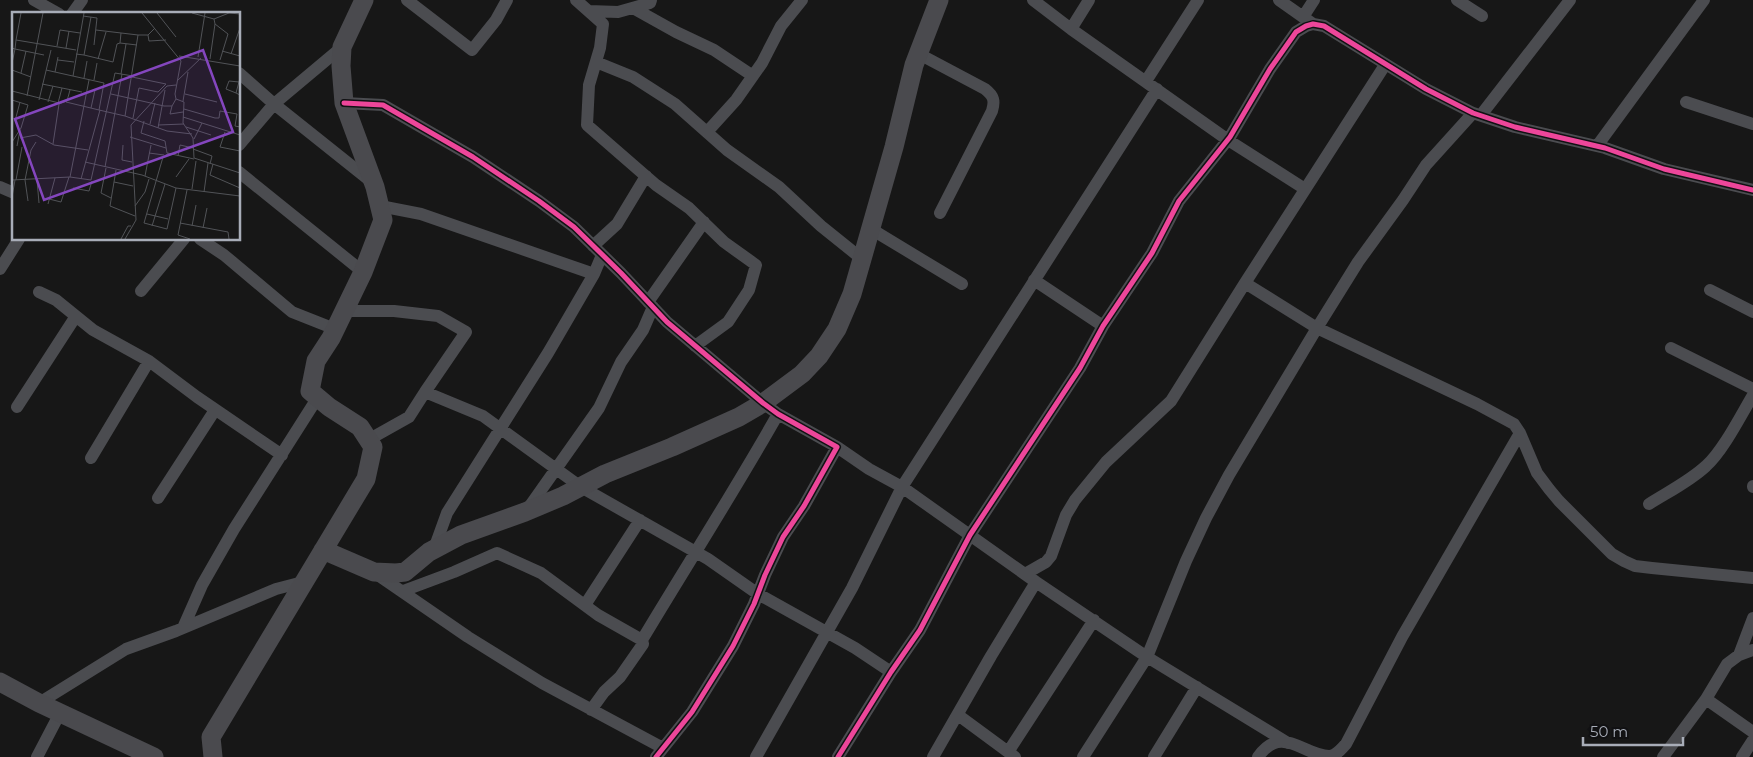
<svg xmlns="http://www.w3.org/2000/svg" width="1753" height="757" font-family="Montserrat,sans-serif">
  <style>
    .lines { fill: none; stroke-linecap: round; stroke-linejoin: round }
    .street { stroke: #4b4c50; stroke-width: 12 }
    .secondary { stroke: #4a4a4e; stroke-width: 19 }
    .cycleway-casing { stroke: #111113; stroke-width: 8 }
    .cycleway { stroke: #ed469a; stroke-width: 5 }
    .inset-road { fill: none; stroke: #515357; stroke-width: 1 }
    .view { fill: #8446be; fill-opacity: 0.15; stroke: #8446be; stroke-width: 2.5 }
    .inset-edge { fill: none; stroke: #a8adb8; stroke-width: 2.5 }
  </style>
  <rect width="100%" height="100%" fill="#171717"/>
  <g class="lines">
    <path class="street" d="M34,0L59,14
      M407,0L472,50L496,20L507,0
      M576,0L603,24L600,48L589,85L587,125L656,185L689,208L724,242L756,265L749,290L728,322L695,346
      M1033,0L1071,29L1228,140L1305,189
      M1279,0L1313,24
      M1457,0L1482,16
      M633,8L676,32L714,50L753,76
      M589,11L618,12L650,3L651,0
      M72,14L82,0
      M1303,17L1314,0
      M1071,29L1089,0
      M919,54L985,89C994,96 995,101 992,111L940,213
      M596,62L633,77L675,104L727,150L779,187L821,226L862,259
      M239,73L274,104L373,183
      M1146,81L1198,0
      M1686,102L1753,124
      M344,103L383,105L473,157L539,201L574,227L621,273L667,322L763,403L778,414L837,447L804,506L783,537L765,575L754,604L733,646L692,712L656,757
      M1481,115L1570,0
      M707,132L736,100L762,63L781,26L802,0
      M239,145L274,104L342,47
      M1597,146L1704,0
      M239,172L363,272
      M0,187L14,193
      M380,206L421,214L594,274
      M871,229L962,284
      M200,239L224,255L292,312L335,329
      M593,246L617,224L646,176
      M0,269L19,239
      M1034,280L1103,326
      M1245,283L1317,328L1477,404L1514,424L1520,433L1537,473L1549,489L1559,501L1612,554L1624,561L1635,566L1652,568L1753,578
      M1710,290L1753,312
      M141,291L184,239
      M39,292L56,300L93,330L149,361L197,397L282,455
      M648,302L704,222
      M344,311H394L438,316L466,332L425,392
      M1671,348L1753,389
      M17,407L76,316
      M368,440L409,417L425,392L483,416L581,487L708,559L758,594L855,648L891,672
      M837,447L869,469L902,487L1036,582L991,656L933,757
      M91,458L149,361
      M1753,486V487
      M158,498L215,410
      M1649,504C1668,492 1690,481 1706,466C1723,451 1741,415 1753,395
      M527,510L599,408L621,362L643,330L653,307
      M434,549L447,513L548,353L594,274L602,255
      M375,573L468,637L542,683L663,748
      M1025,574L1046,562L1051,556L1066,515L1075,500L1106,462L1171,401L1245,283L1385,65
      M1036,582L1147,657L1288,743
      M403,591L454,572L497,553L541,573L598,615L642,640C687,565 735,490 778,414
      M585,605L640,520
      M183,628L202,585L234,529L318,397
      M1739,655L1753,618
      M1706,699L1753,732
      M39,703L126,649L176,631L276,589L303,582
      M591,710L604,692L620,677L643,644L642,640
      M958,715L1015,757
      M1008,752L1094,620
      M37,757L60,713
      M756,757L852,588L902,487L1157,89
      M838,757L891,672L920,630L970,535L1080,368L1103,326L1152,253L1179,201L1230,137L1270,69L1296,32L1306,26L1313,24L1324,26L1426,89L1473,113L1515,127L1605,148L1664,169L1753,190
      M1083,757L1147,657L1186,561L1206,518L1229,475L1317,328L1358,262L1403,200L1426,165L1473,113
      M1154,757L1197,687
      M1258,757C1282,723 1305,757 1330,756C1337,755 1341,749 1346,744L1402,637L1520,433
      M1663,757L1706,699L1727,664L1739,655L1753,650
      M1742,757L1753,740"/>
    <path class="secondary" d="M323,550L374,572L396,573L405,572L429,552L461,535L525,512L563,496L605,474L672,447L739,417L763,403L802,374L819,356L837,329L852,294L894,147L914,65L939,0
      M0,682L39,703L154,757
      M213,757L211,737L366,479L373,447L360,427L329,407L310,391L316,361L331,338L363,272L383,220L375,187L344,103L341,66L342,47L364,0"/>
    <defs>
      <path id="cycleway" d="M344,103L383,105L473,157L539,201L574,227L621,273L667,322L763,403L778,414L837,447L804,506L783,537L765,575L754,604L733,646L692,712L656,757
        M838,757L891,672L920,630L970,535L1080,368L1103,326L1152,253L1179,201L1230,137L1270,69L1296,32L1306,26L1313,24L1324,26L1426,89L1473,113L1515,127L1605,148L1664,169L1753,190"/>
    </defs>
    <use href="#cycleway" class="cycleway-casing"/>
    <use href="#cycleway" class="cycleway"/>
  </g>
  <g transform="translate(12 12)">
    <rect width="228" height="228" fill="#171717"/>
    <path class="inset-road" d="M130,1L169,49L163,82L164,87L172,90L171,111L181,126L182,146L228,161M145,1L164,25M180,1L202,7L217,1L228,2M71,4L85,6L82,33M202,7L203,12L216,22L208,48M84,18L126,23L113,104L155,119L180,122M109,21L108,31L125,33M126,23H136L143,16M136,23L137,29L154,28M4,28L9,1M45,34L48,18L68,21M0,36L3,37L4,28L64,38M54,36L57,19M210,39L228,44M64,42L72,43L79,5M219,42L228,16M72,43L101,50L105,32L108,31M167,44L228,54M186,45L193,1M86,47L94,20M198,47L203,12M46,48L62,50M0,51L3,37L32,43M0,58L19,65M34,58L92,71L87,98L113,104M43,60L46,45M9,61L14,39M109,62L114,32M61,64L72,1M120,65L154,72M72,66L75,49M228,66L224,81L228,83M82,68L85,51M165,69L189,46M30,72L70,80M0,79L47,91M224,81L214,77L217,69L227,70M99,82L152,94H160L164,87M173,82L205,90M15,84L31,1M0,88L16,93L9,116L0,130M27,88L39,38M171,89L176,60M36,90L41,74M54,90L87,98M46,91L50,76M160,94L158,102L171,100M79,96L83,78M172,97L203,106H207L208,99L225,102L223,114L228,115M171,105L228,123M121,106L127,76L146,80L154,72M3,109L8,90M132,109L129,121L153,129L155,141L182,147M138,112L143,91M146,113L172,112M174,115L199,123M146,116L153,78M213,120L208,135L228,139M118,125L154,136M8,126L24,123L42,133L76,138M182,127L190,111M41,132L47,92L55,89L58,78M111,133L110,148L120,150M5,134L8,118M181,137L200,144L198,152M137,141L152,143M157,141L151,145L132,211L155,217L164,176L228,184M166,144L168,133L181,136M73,150L130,163L164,176M201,152L198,163L228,176M93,155L110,62M94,156L89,181L99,186M104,158L98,194L123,204M133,164L139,133M58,165L77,68M164,165L177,147M69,167L88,98M0,168L58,165L79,168L103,61L121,64M4,168L10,135M25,168L27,191M102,170L121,174M61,176L77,179L80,169M180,177L184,149M175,178L166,223L178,227M192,180L196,151M0,185L3,168M37,187L49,190L57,165M16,189L13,168L19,138L24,130M36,192L43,166M123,194L133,180L137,167M135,202L156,207M168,211L216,220L217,227M140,214L153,172M180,214L184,193M191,216L195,196M109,227L116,214H119M113,227L124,208L119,113L155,74L164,73"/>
    <path class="view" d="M191,38L221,120L32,188L3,107Z"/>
    <rect width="228" height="228" class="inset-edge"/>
  </g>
  <path d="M1583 737v8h100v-8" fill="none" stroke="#a8adb8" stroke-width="2.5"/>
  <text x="1590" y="737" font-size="15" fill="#a8adb8" stroke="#111113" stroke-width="4" paint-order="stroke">50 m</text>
</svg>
